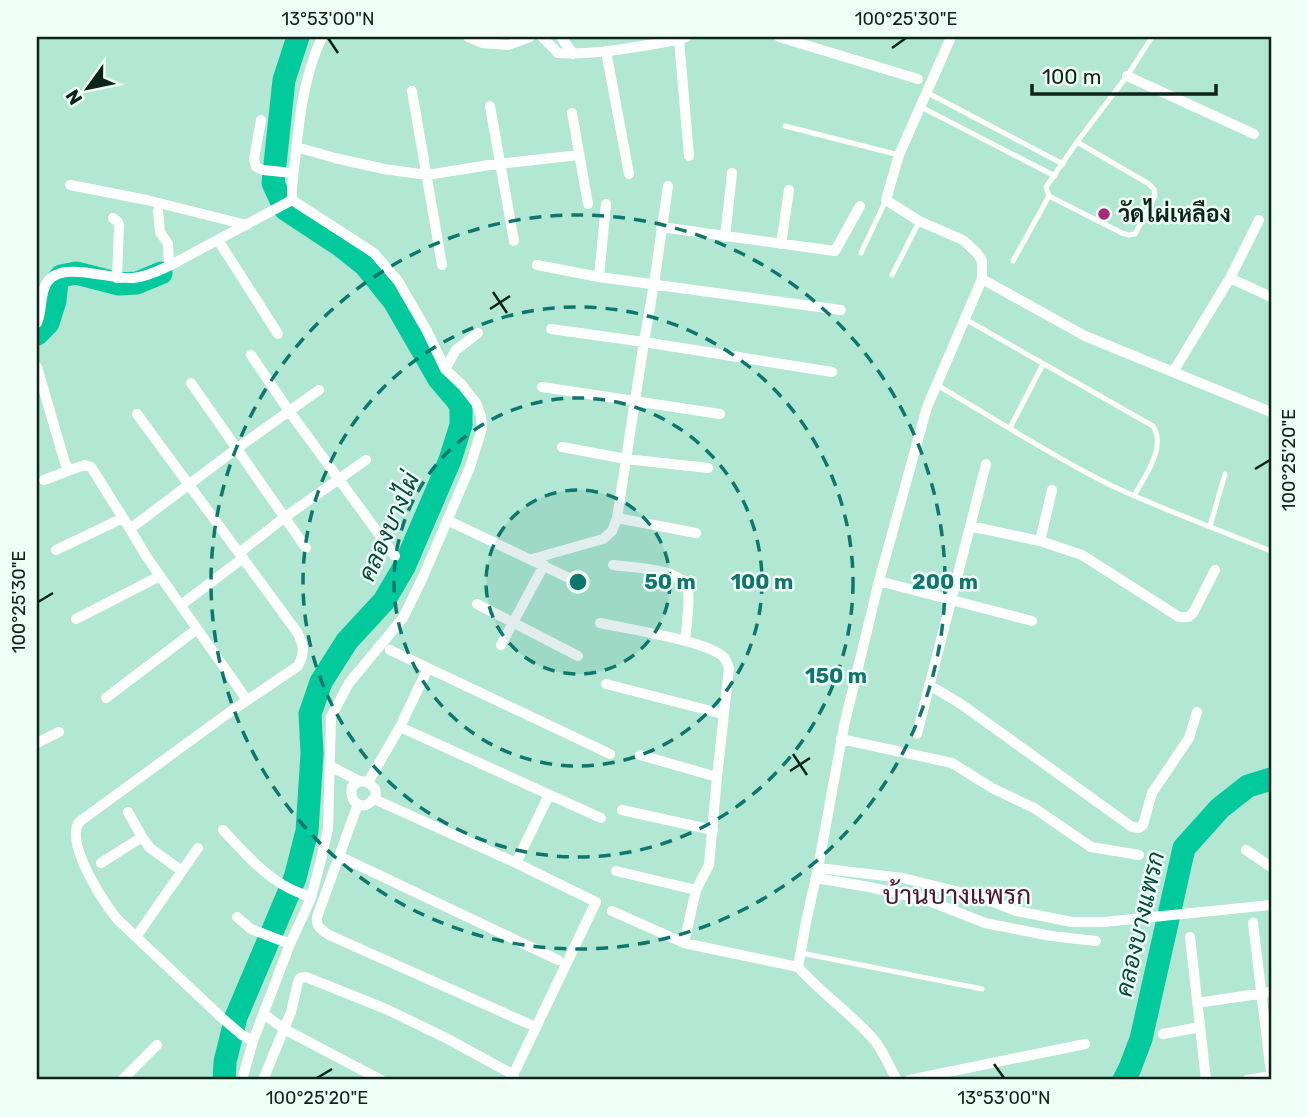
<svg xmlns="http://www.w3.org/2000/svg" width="1308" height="1117" font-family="Rubik,Sarabun,sans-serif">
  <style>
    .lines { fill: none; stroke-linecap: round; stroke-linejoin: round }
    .river { stroke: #03ca9c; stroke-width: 23 }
    .lane { stroke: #fff; stroke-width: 5 }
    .street { stroke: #fff; stroke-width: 10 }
    .ticks { fill: none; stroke: #0e231c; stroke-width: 2.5 }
    .ring { fill: none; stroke: #0f766e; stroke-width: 3.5; stroke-dasharray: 12 9 }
    .poi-dot { fill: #ab2a77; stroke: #effff8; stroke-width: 2.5 }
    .labels { text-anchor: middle; stroke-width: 5; stroke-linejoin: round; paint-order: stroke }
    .poi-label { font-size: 23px; font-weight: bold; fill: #0e231c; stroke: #effff8; text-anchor: start }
    .water-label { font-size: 24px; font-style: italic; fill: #024937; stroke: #effff8 }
    .quarter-label { font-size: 26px; fill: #501236; stroke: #effff8 }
    .centre { fill: #0f766e; stroke: #effff8; stroke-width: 3.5 }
    .ring-label { font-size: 21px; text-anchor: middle; font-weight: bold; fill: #0f766e; stroke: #effff8; stroke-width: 5; stroke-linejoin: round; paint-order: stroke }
    .neatline { fill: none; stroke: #0e231c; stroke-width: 2.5 }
    .ticks-label { font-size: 18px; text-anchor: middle; fill: #0e231c }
  </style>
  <rect width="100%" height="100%" fill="#b2e7d3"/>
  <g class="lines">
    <path class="river" d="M37,334L48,323L55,301L57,281L61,276L76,273L119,284L137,283L161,273
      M224,1080L225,1062L236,1017L295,878L307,831L312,754L310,714L321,682L347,641L384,601L404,567L450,460L461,425V407L457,400L439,379L394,301L378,281L365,265L341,246L285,209L273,183L284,80L298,37
      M1124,1080L1130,1068L1141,1039L1184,848L1220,808L1248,786L1271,779"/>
    <path class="lane" d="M926,92L1063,164
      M921,107L1055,176
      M785,126L899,155
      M1077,142L1149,184L1154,189L1155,196L1135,234L1129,235L1122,233L1049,196L1046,187L1077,142L1127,76L1152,37
      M861,253L886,200
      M1013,261L1049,196
      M892,275L919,222
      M965,319L1153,426C1167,448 1144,477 1134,496
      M937,385C993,418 1049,454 1108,484C1161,509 1217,529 1271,551
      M1010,428L1043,364
      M1210,526L1225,474
      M801,953L982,989"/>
    <path class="street" d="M468,37L482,43L508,45L530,37
      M542,37L558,53C588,55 618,50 648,45C660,43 674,42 686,37
      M561,37L573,54
      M779,37L918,79
      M679,40L689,156
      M606,51L629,174
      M1127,76L1254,134
      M412,91L442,265
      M490,106L514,241
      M572,113L588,204
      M261,120L254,159L256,167L263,170L293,173
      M296,147L335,158L384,169L427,175L489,165L579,155
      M70,185L147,200L247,225
      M158,211L160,232L168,244L169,266
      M113,218L118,222L119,225L117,278
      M661,227L835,251L860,206
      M725,237L732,173
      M218,240L278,334
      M781,244L789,190
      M537,265L599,277L841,310
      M599,277L606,204
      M1230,278L1271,297
      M982,279L1085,336L1271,412
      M37,323C43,310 39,292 48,281C63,261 110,280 133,278C146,277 158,271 169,266L292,200
      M551,329L644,342L832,372
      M251,355L289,411L395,556
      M37,367L65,463L70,470L85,465L91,467L130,529
      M445,369L456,350L478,333
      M1173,372L1230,278L1259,220
      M191,383L306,548
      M542,387L720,414
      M137,414L297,632C304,645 305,653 298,666L227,714L79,822C65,844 103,901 117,919L222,1018L242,1035L253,1041
      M562,447L626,459L708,468
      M44,480L70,470
      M617,518L696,533
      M447,520L569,578
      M970,526L1040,541L1082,555L1179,617H1188L1193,613L1215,570
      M1040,541L1052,490
      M56,550L123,518
      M239,553L285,517L366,460
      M532,559L603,539L612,531L617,518L644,342L654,284L668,186
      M613,565C633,568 683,567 688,591C690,601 686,629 685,641
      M879,581L1032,621
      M477,604L578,656
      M181,605L243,558
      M76,619L160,576
      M600,623C627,629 702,640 721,655C726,658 727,663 729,668L717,777L709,865L696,890L684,943
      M501,645L544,565
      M390,650L610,754
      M606,684L723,714
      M929,685L961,704L1132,827L1139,828L1143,825L1152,793L1189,738L1197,712
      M106,698L197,629
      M247,700L146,556L130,529L236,449L319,390
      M400,727L601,818
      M917,734L986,464
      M841,739L952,763L992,788L1034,808L1091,847L1139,855
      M37,743L59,732
      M640,755L717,777
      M330,766L359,781L368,782L375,789L376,794C368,813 348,807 352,787L359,781
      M368,782L400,727L428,668
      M374,799L516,863L596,902L516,1069
      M358,804L317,917C316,927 321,929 329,935L529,1024
      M622,810L713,830
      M128,812L142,837L150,848L182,871
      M223,830C241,849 258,869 280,883C290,890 301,893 311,898
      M1246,850L1271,867
      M339,856L558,960
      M101,863L142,837
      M516,863L549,795
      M818,868L903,878L984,898L1016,911L1072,922H1103L1271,905
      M616,871L696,890
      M816,878L869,887L924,899L985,923L1051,936L1096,941
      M612,911L684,943L798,967C822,994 852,1014 875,1041C884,1053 890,1068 897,1080
      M237,917L251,929L290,944
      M1253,923L1271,1074
      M136,937L198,848
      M1190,937L1206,1080
      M798,967L806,922L818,868L844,726L879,581L927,407L982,279V261L977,253L963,240L919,221L886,200L899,155L951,37
      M1197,1003L1271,992
      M264,1014L284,1029L381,1080
      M1163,1034L1200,1027
      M122,1080L157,1045
      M242,1080L253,1041L290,944L311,898L321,860L328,829L331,717L349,683L403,618L423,577L470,467L482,428L481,416L476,403L462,385L445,369L427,331L398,281L374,253L292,200V187C298,136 300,84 322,37
      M263,1080L291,1012L298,982L300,978L306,977L386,1009L446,1038L514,1075L511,1080
      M909,1080L1085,1044
      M1247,1080L1271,1076"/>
  </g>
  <path class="ticks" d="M328,38L338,53M892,48L906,38M493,292L507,313M490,309L510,296M1255,469L1270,460M38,602L53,593M793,754L807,775M790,771L810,758M994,1064L1004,1078M317,1078L332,1069"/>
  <circle cx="578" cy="582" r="92" fill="#0f766e" fill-opacity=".12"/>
  <g class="ring">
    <circle cx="578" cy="582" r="92"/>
    <circle cx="578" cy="582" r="184"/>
    <circle cx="578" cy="582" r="275"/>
    <circle cx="578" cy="582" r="367"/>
  </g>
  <circle class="poi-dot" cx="1104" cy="214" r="7"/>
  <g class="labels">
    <g class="poi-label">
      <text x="1118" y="222">วัดไผ่เหลือง</text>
    </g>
    <g class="water-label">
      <text transform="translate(389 527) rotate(-66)" y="8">คลองบางไผ่</text>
      <text transform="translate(1140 924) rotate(-77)" y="8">คลองบางแพรก</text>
    </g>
    <g class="quarter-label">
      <text x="957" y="904">บ้านบางแพรก</text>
    </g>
  </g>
  <circle cx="578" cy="582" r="10" class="centre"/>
  <g class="ring-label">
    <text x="670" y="589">50 m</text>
    <text x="762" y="589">100 m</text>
    <text x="945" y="589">200 m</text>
    <text x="836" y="683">150 m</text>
  </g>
  <rect width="1308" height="1117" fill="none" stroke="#effff8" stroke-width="77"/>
  <g transform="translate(88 88) rotate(237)" stroke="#effff8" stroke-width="5" paint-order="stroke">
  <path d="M0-5L12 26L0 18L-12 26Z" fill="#0e231c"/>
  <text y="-10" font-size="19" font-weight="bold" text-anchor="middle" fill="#0e231c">N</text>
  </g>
  <path d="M1032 84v10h184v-10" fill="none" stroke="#0e231c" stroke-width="3.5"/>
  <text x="1042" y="84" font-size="21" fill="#0e231c" stroke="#effff8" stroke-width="5" paint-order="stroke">100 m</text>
  <rect x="38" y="38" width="1232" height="1040" class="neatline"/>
  <g class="ticks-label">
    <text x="328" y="25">13°53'00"N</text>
    <text x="906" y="25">100°25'30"E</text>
    <text transform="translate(1289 460) rotate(-90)" y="6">100°25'20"E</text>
    <text transform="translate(19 602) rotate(-90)" y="6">100°25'30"E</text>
    <text x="317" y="1104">100°25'20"E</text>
    <text x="1004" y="1104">13°53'00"N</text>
  </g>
</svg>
